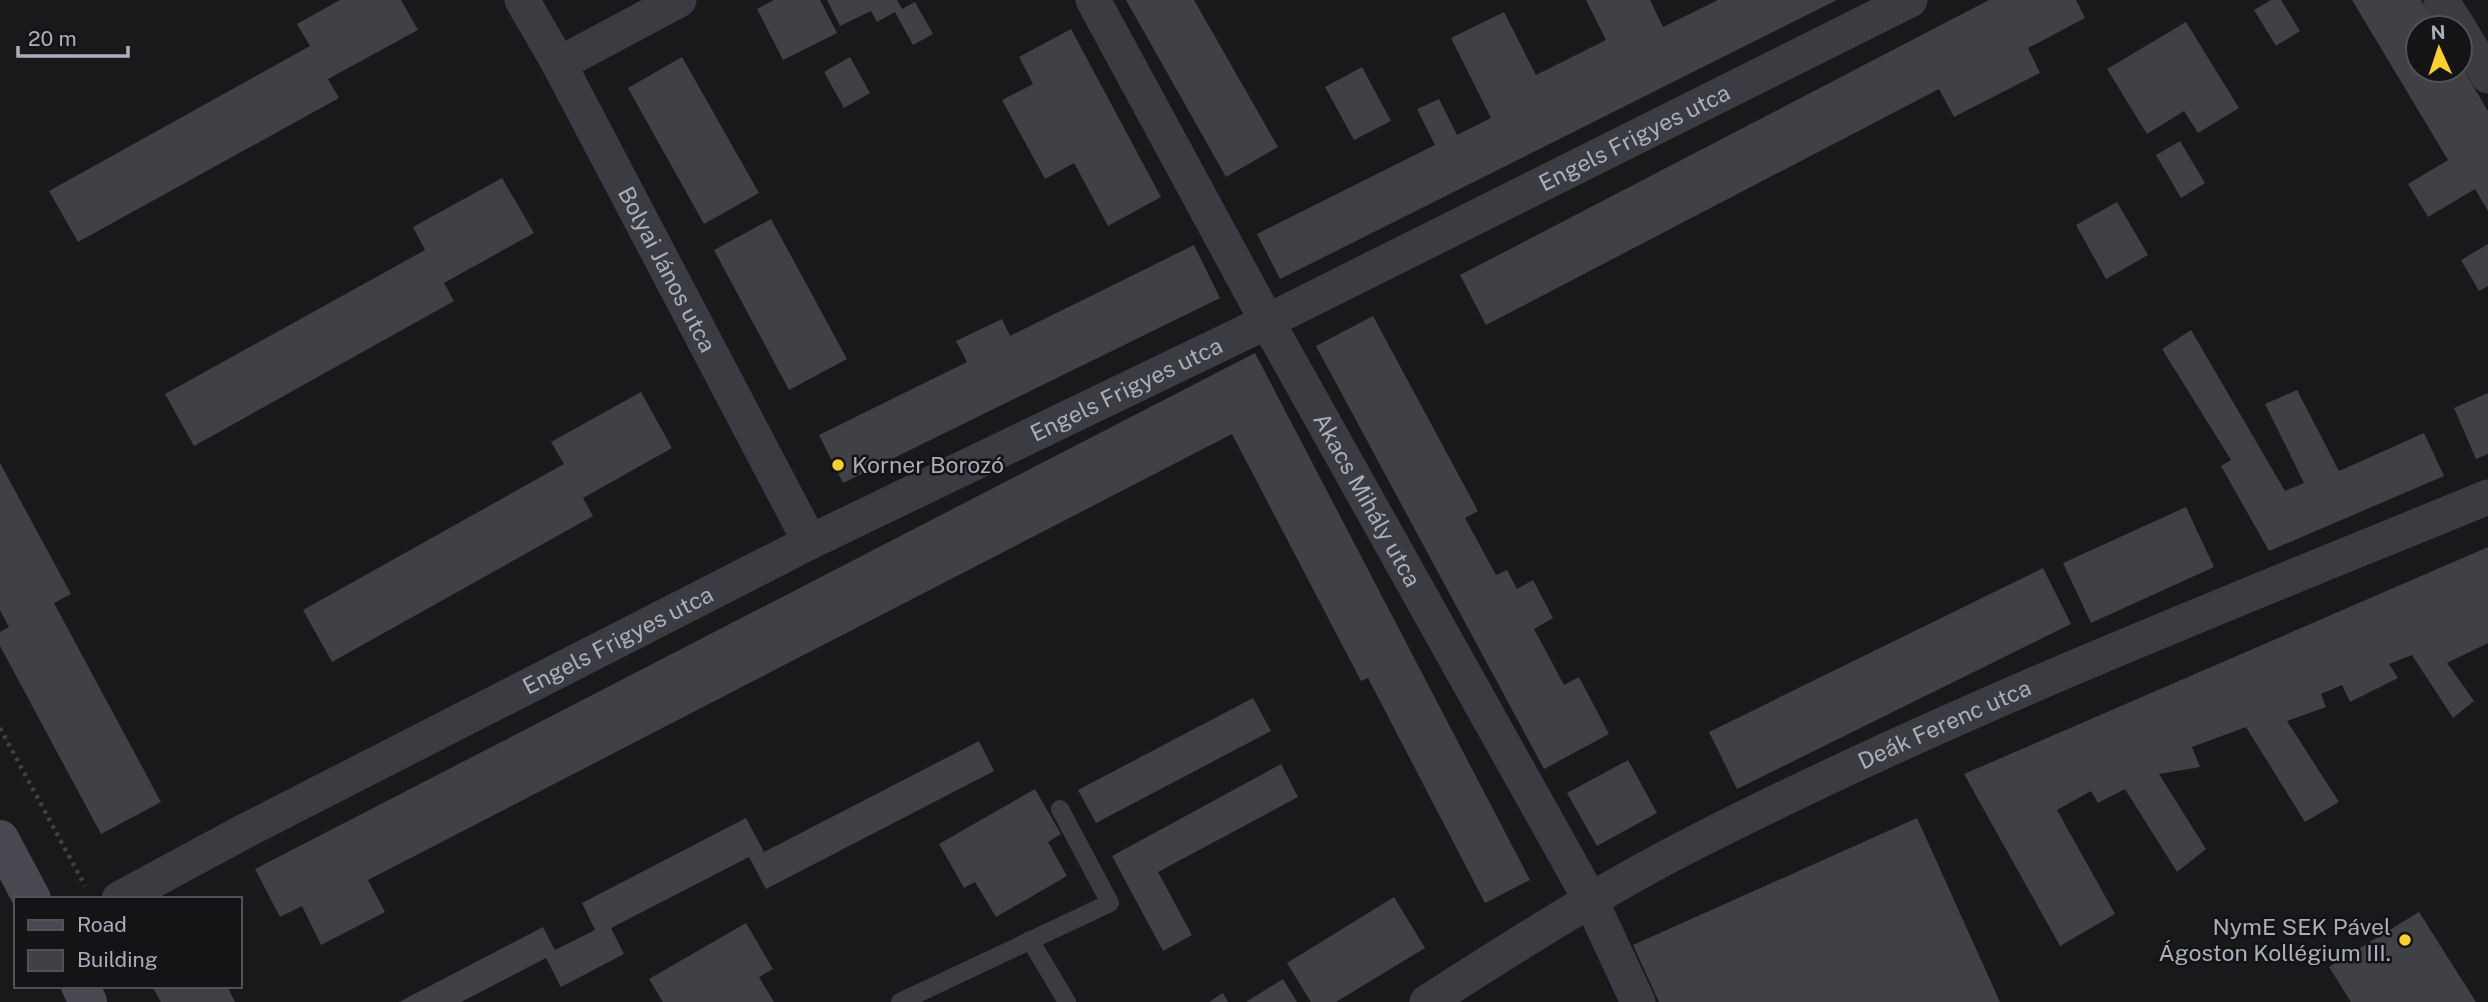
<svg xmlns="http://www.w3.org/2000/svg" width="2488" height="1002" font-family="'Public Sans',sans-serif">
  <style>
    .building { fill: #404145 }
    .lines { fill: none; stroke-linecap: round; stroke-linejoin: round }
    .path { stroke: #3f4147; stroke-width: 4.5; stroke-dasharray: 3.5 5; stroke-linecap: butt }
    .service { stroke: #3b3c42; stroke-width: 18 }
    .minor { stroke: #3b3c42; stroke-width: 35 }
    .secondary { stroke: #474850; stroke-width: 38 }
    .poi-dot { fill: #fbce31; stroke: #141416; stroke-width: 2.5 }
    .labels { text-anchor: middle; stroke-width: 5; stroke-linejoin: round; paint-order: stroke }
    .street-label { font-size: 23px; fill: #aaaebb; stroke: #141416 }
    .poi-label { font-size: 23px; fill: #aaaebb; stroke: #141416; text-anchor: start }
  </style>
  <rect width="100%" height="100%" fill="#19191b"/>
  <path class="building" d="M340,0H401L418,30L328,79L339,98L78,242L49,191L310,46L297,24Z
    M774,0H820L837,33L783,60L757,9Z
    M827,0H897L902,9L915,2L933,34L913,45L895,12L877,22L871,11L840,26Z
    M1126,0H1194L1278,147L1226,177Z
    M1586,0H1650L1663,27L1718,0H1837L1280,279L1257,234L1435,145L1417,109L1439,99L1457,135L1491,118L1451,38L1504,12L1536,75L1606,40Z
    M1989,0H2076L2085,18L2028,48L2040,73L1954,117L1939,89L1486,325L1460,275Z
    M2271,0H2281L2300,31L2276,46L2254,10Z
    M2352,0H2421L2438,28H2418V70H2460V64L2488,111V211L2475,189L2428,217L2408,184L2448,160Z
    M2186,22L2239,108L2198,133L2184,111L2147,134L2107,69Z
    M1071,29L1161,197L1108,226L1074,163L1045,179L1002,100L1033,84L1019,57Z
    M682,57L759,193L704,224L628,88Z
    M850,57L870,93L844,108L824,72Z
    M1362,67L1391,121L1354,140L1325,87Z
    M2180,141L2205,183L2181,198L2156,155Z
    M502,178L534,233L444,283L454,301L194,446L165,394L425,250L413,227Z
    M2117,202L2148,255L2106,279L2076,225Z
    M771,219L847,359L789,390L714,250Z
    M2488,244V286L2479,291L2461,260Z
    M1194,245L1220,298L843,483L819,435L967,362L956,341L1002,319L1010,336Z
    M1373,316L1478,511L1465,518L1496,575L1507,570L1517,589L1533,580L1553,618L1534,629L1564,685L1579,677L1609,734L1544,769L1316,346Z
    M2191,330L2285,491L2304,483L2265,404L2297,390L2339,471L2424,433L2444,476L2269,551L2221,466L2231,460L2162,349Z
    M1255,353L1530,880L1485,903L1368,678L1361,681L1232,434L368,880L385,912L321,945L302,906L280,917L255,869Z
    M641,392L672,448L583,498L593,516L332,662L303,610L564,464L551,442Z
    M2488,393V454L2476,459L2454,408Z
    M0,463L71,594L54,603L161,802L101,834L0,646V632L9,627L0,610Z
    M2186,507L2214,567L2091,623L2063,563Z
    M2488,547V643L2447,663L2474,701L2453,718L2412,655L2389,664L2398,678L2350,702L2342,685L2321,694L2326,707L2287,721L2339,802L2305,822L2246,727L2192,747L2200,767L2159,774L2206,849L2177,872L2125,789L2098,803L2091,791L2057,810L2115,914L2060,946L1964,774Z
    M2043,568L2071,624L1737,789L1709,732Z
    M1253,698L1271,731L1096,823L1078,790Z
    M979,741L994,771L766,889L749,857L611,928L624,954L561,987L546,958L461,1002H399L543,927L555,950L595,930L582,903L746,818L764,852Z
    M1628,760L1657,813L1597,846L1567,793Z
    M1281,764L1298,797L1158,872L1192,935L1163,951L1112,856Z
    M1035,789L1061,834L1048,842L1067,876L996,917L975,882L964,888L939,844Z
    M1917,818L2000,1002H1659L1633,945Z
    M1394,897L1425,948L1336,1002H1311L1287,963Z
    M2419,912L2476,1002H2351L2329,967Z
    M746,923L773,969L759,977L774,1002H663L649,979Z
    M1283,979L1297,1002H1246Z
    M152,986H227L235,1002H161Z
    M1223,993L1228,1002H1209Z"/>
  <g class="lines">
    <path class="path" d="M0,728L85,886"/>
    <path class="service" d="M1030,940L1067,1002
      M900,1002L1110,903L1060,809"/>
    <g class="minor">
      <path id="s1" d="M522,0L559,64L810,542"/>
      <path id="s2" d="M1093,0L1267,321L1590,899L1638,1002"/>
      <path d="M2441,0L2459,28"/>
      <path d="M2460,30L2488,76"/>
      <path d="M559,64L679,0"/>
      <path id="s3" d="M119,899L245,831L810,542L1254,328L1910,0"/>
      <path id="s4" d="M1427,1002C1515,946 1603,889 1696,842C1953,711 2222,606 2488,497"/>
    </g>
    <path class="secondary" d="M0,839L32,899
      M80,986L88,1002"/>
  </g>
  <g class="poi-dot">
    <circle cx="838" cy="465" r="7"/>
    <circle cx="2405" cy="940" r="7"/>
  </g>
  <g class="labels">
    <g class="street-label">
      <text dy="8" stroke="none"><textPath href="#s3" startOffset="1696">Engels Frigyes utca</textPath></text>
      <text dy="8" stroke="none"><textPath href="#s1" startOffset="306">Bolyai János utca</textPath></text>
      <text dy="8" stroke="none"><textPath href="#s3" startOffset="1129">Engels Frigyes utca</textPath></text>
      <text dy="8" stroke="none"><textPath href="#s2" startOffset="570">Akacs Mihály utca</textPath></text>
      <text dy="8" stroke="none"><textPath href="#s3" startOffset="562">Engels Frigyes utca</textPath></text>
      <text dy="8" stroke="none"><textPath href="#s4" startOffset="588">Deák Ferenc utca</textPath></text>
    </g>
    <g class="poi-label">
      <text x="852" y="473">Korner Borozó</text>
      <text x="2391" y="935" text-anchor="end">NymE SEK Pável<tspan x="2391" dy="26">Ágoston Kollégium III.</tspan></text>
    </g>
  </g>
  <rect x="14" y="897" width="228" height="91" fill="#141416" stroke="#505258" stroke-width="2"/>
  <rect x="28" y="920" width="35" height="10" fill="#474850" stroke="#505258" stroke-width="2"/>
  <text x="77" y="932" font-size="21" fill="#aaaebb">Road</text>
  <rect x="28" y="950" width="35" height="21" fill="#404145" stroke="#505258" stroke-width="2"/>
  <text x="77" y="967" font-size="21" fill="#aaaebb">Building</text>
  <g transform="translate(2439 49) rotate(357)"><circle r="33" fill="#141416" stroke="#505258" stroke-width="2"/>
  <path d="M0-5L12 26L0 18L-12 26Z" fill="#fbce31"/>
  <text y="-10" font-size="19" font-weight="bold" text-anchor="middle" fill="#aaaebb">N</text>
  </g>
  <path d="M18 46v10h110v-10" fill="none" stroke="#aaaebb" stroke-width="3.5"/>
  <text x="28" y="46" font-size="21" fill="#aaaebb" stroke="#141416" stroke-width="5" paint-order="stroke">20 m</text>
</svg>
